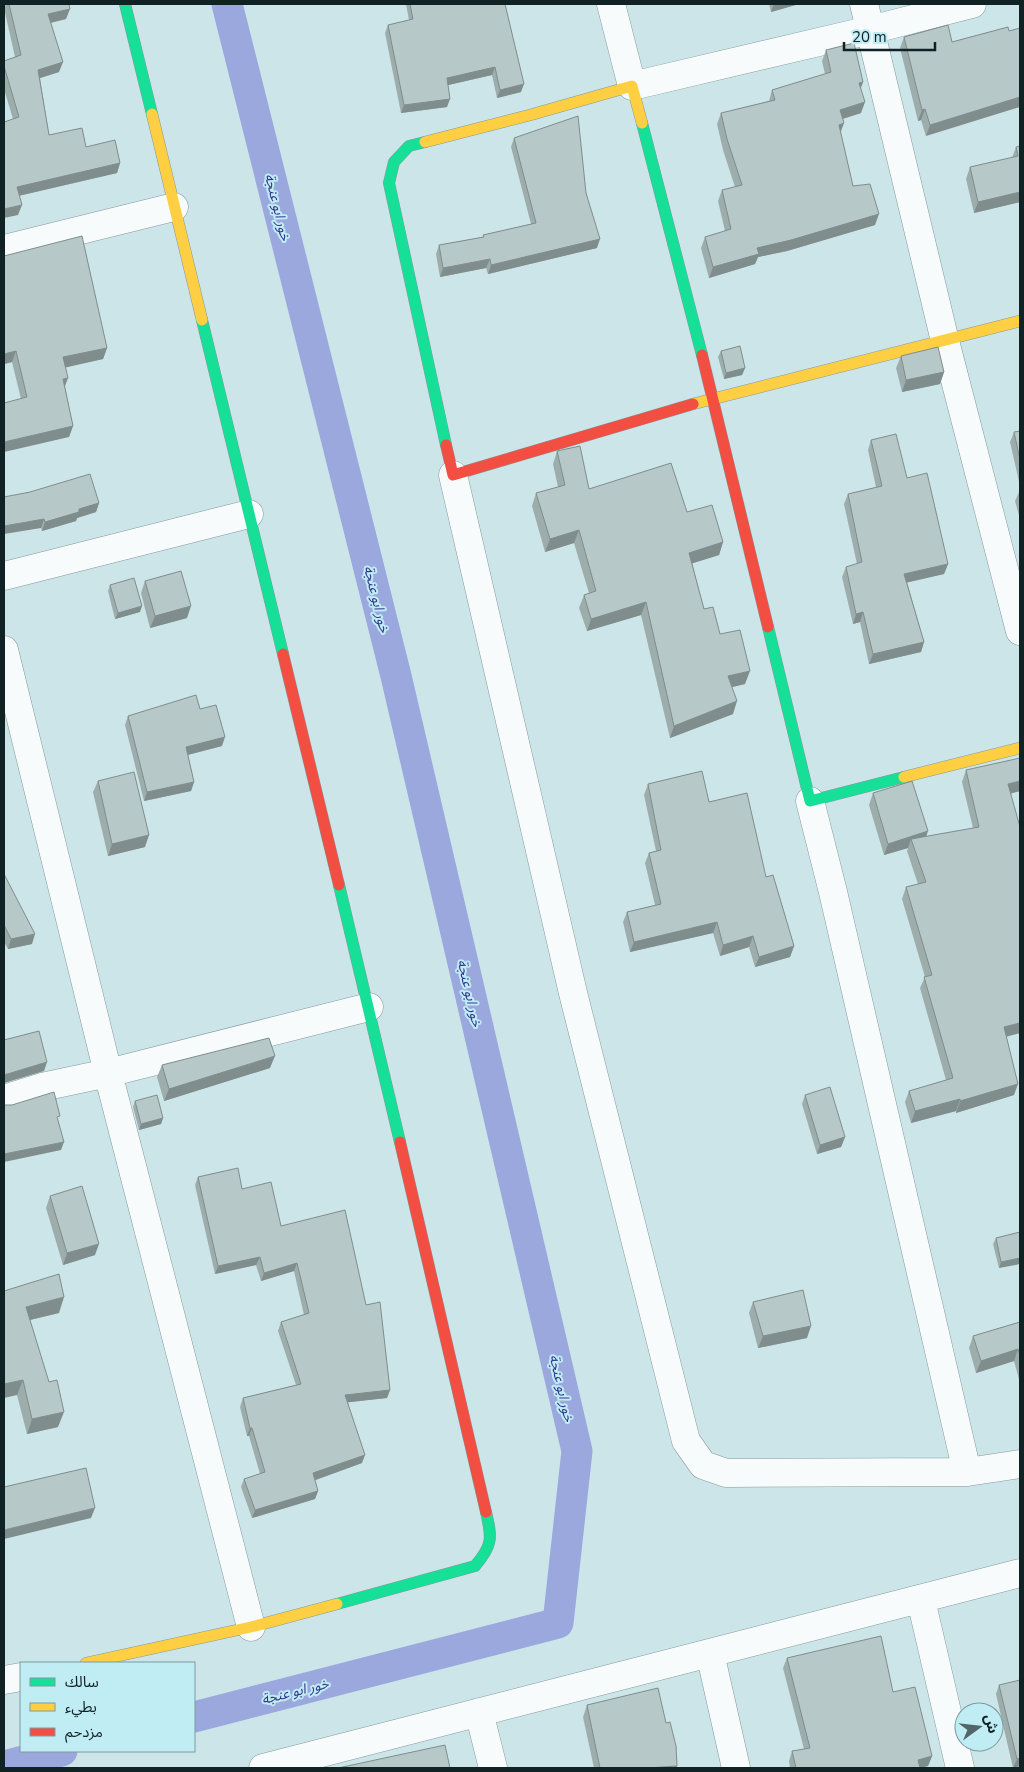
<svg xmlns="http://www.w3.org/2000/svg" width="1024" height="1772" font-family="'Nunito Sans','Noto Sans Arabic',sans-serif">
  <style>
    .lines { fill: none; stroke-linecap: round; stroke-linejoin: round }
    .canal { stroke: #9aa8de; stroke-width: 31 }
    .street-casing { stroke: #86999c; stroke-width: 29 }
    .fast-casing { stroke: #86999c; stroke-width: 12 }
    .slow-casing { stroke: #86999c; stroke-width: 12 }
    .jam-casing { stroke: #86999c; stroke-width: 12 }
    .street { stroke: #f7fbfc; stroke-width: 28 }
    .fast { stroke: #16e098; stroke-width: 11 }
    .slow { stroke: #ffcf43; stroke-width: 11 }
    .jam { stroke: #f24e42; stroke-width: 11 }
    .wall { fill: #9dadac }
    .shaded-wall { fill: #7f8d8c }
    .building { fill: #b6c9c8; stroke: #7f8d8c }
    .labels { text-anchor: middle; stroke-width: 4; stroke-linejoin: round; paint-order: stroke }
    .water-label { font-size: 14px; font-style: italic; fill: #35368e; stroke: #c0edf4 }
  </style>
  <rect width="100%" height="100%" fill="#cce5e8"/>
  <g class="lines">
    <path class="canal" d="M194,1717L558,1623L577,1451L396,676L227,4
      M4,1766L62,1751"/>
    <defs>
      <path id="street" d="M611,4L632,86L870,30L972,4
        M864,4L945,341L1020,631
        M4,249L174,207
        M453,475L573,993L686,1441L703,1465L726,1473L967,1472L1020,1464
        M4,576L249,514
        M4,650L108,1073L251,1627
        M810,801L833,892L967,1472
        M4,1099L42,1087L108,1073L369,1007
        M921,1600L960,1768
        M710,1653L736,1768
        M4,1680L21,1677
        M479,1712L493,1768
        M263,1768L1020,1573"/>
      <path id="fast" d="M125,4L152,114
        M642,123L702,355
        M425,142L409,146L394,162L389,183L446,445
        M202,320L283,654
        M768,627L810,801L904,777
        M339,885L400,1142
        M337,1604L475,1566C493,1545 492,1538 486,1512"/>
      <path id="slow" d="M152,114L202,320
        M425,142L530,115L632,86L642,123
        M693,404L1020,321
        M904,777L1020,748
        M86,1663L251,1627L337,1604"/>
      <path id="jam" d="M702,355L768,627
        M446,445L453,475L693,404
        M283,654L339,885
        M400,1142L486,1512"/>
    </defs>
    <use href="#street" class="street-casing"/>
    <use href="#fast" class="fast-casing"/>
    <use href="#slow" class="slow-casing"/>
    <use href="#jam" class="jam-casing"/>
    <use href="#street" class="street"/>
    <use href="#fast" class="fast"/>
    <use href="#slow" class="slow"/>
    <use href="#jam" class="jam"/>
  </g>
  <path class="wall" d="M6,4H69L66,19L51,23L59,72L40,78L49,135L86,147L120,163L117,173L19,196L18,215L13,119L4,89V61L15,57L4,8Z
    M406,4H505L521,92L497,98L492,75L448,85L447,107L401,113L385,33L388,25L409,20Z
    M769,4H799L771,12Z
    M1008,27L926,136L921,120L918,121L900,48L904,37L952,42Z
    M826,50L863,82L861,88V113L842,119L840,132L853,186L875,225L787,251L758,257L755,264L709,278L701,248L705,237L725,231L718,201L722,190L735,187L723,150L717,124L721,113L769,101L772,90L825,74L822,61Z
    M514,138L586,193L597,248L488,274L486,268L440,277L436,254L439,245L483,237V235L531,224L511,147Z
    M1020,146V202L974,213L966,179L970,167L1012,158L1016,147Z
    M4,256L107,348L103,359L65,367V387L73,426L69,437L21,399L12,362L4,364Z
    M721,351L745,368L742,375L724,379L718,357Z
    M901,356L944,372L940,384L902,392L896,368Z
    M1020,431V486L1010,442L1014,432Z
    M871,440L907,478L948,564L944,574L907,582L924,642L921,652L869,664L860,622L853,624L842,577L846,567L857,564L844,504L848,494L876,487L868,450Z
    M557,451L589,489L687,512L723,542L719,555L692,563L704,609L720,634L745,684L732,687L733,714L670,738L641,615L587,631L579,608L584,595L589,593L574,543L545,552L532,506L536,493L558,487L553,464Z
    M1020,491V519L1015,501L1019,492Z
    M4,497L99,503L96,512L77,518L76,521L42,531L41,528Z
    M145,581L187,618L150,628L141,593Z
    M110,585L140,612L115,619L108,591Z
    M200,709L222,746L188,755L194,782L191,791L144,801L125,725L128,716Z
    M966,770L1020,791L1010,794L1020,827V1033L1006,1037L1014,1095L956,1113V1111L911,1123L905,1102L909,1091L946,1080L920,988L925,977L902,899L906,887L918,884L907,851L908,848L884,855L869,805L873,793L926,837L973,828L962,782Z
    M98,781L145,847L108,856L93,792Z
    M648,784L709,802L766,877L794,946L790,957L755,967L749,947L720,956L713,933L630,952L623,922L627,912L655,905L645,863L649,853L656,851L644,795Z
    M4,873L32,944L8,949L4,942Z
    M162,1065L270,1068L164,1101L157,1077Z
    M805,1095L845,1137L841,1147L817,1154L802,1104Z
    M135,1101L163,1118L161,1124L139,1130L133,1107Z
    M198,1177L242,1189L366,1305L390,1390L387,1398L348,1402L362,1463L315,1480L318,1491L315,1499L252,1518L241,1487L244,1479L260,1474L249,1436H247L240,1407L243,1398L296,1385L278,1331L281,1322L304,1315L294,1271L261,1281L256,1265L215,1274L195,1185Z
    M50,1196L95,1255L63,1265L46,1208Z
    M1020,1232L999,1268L993,1244L996,1238Z
    M4,1291L59,1313L30,1320L58,1427L27,1434L17,1395Z
    M753,1302L807,1338L758,1348L749,1313Z
    M1020,1322V1383L1014,1361L976,1373L969,1348L973,1336Z
    M787,1658L893,1692L932,1756L928,1766L920,1768H790L789,1761L792,1751L804,1749L783,1668Z
    M999,1685L1020,1766L1013,1768L996,1694Z
    M587,1705L666,1723L677,1768H594L583,1717Z"/>
  <path class="shaded-wall" d="M774,4H799L771,12Z
    M70,9L66,19L44,24L48,14Z
    M63,62L59,72L34,80L38,70Z
    M495,67L492,75L444,86L447,78Z
    M863,82L859,92V83Z
    M524,84L521,92L497,98L500,90Z
    M1020,97V107L926,136L930,125Z
    M450,99L447,107L401,113L404,105Z
    M865,102L861,113L836,121L840,110Z
    M925,109L921,120L918,121L922,110Z
    M844,123L840,134L839,125Z
    M120,163L117,173L13,197L17,187Z
    M1020,192V202L974,213L978,202Z
    M22,205L18,215L4,218V209Z
    M879,214L875,225L787,251L758,257L755,264L709,278L713,267L757,248Z
    M600,239L597,248L488,274L491,265Z
    M490,259L486,268L440,277L443,268Z
    M107,348L103,359L59,369L63,357Z
    M16,351L12,362L4,364V354Z
    M745,368L742,375L724,379L726,373Z
    M944,372L940,384L902,392L906,380Z
    M68,378L64,389L63,379Z
    M73,426L69,437L4,452V442Z
    M99,503L96,512L77,518L76,521L42,531L45,522L79,509Z
    M44,519L41,528L4,534V526Z
    M579,530L574,543L545,552L550,539Z
    M723,542L719,555L684,566L689,553Z
    M948,564L944,574L901,584L904,574Z
    M646,602L641,615L587,631L591,619Z
    M142,606L140,612L115,619L118,613Z
    M191,606L187,618L150,628L155,616Z
    M863,612L860,622L853,624L856,614Z
    M924,642L921,652L869,664L873,654Z
    M750,671L745,684L724,689L728,676Z
    M737,701L733,714L670,738L674,726Z
    M225,737L222,746L183,756L186,747Z
    M1020,781V791L1003,795L1008,784Z
    M194,782L191,791L144,801L147,792Z
    M928,831L924,843L911,839L908,848L884,855L888,844Z
    M149,835L145,847L108,856L112,844Z
    M717,922L713,933L630,952L634,942Z
    M35,934L32,944L8,949L11,939Z
    M753,936L749,947L720,956L723,945Z
    M794,946L790,957L755,967L759,957Z
    M1020,1023V1033L1000,1038L1004,1027Z
    M275,1056L270,1068L164,1101L169,1089Z
    M47,1062L44,1071L4,1083V1075Z
    M1018,1084L1014,1095L956,1113L960,1101Z
    M960,1099L956,1111L911,1123L915,1111Z
    M163,1118L161,1124L139,1130L141,1124Z
    M845,1137L841,1147L817,1154L820,1145Z
    M64,1142L61,1150L4,1162V1154Z
    M99,1244L95,1255L63,1265L67,1253Z
    M260,1257L256,1265L215,1274L218,1266Z
    M1020,1258V1264L999,1268L1001,1262Z
    M297,1263L294,1271L261,1281L264,1273Z
    M64,1297L59,1313L21,1322L26,1307Z
    M811,1326L807,1338L758,1348L763,1336Z
    M1018,1349L1014,1361L976,1373L981,1361Z
    M23,1380L17,1395L4,1398V1384Z
    M390,1390L387,1398L342,1403L345,1395Z
    M64,1412L58,1427L27,1434L32,1419Z
    M250,1428H252L249,1436H247Z
    M365,1455L362,1463L310,1482L313,1473Z
    M318,1491L315,1499L252,1518L255,1510Z
    M95,1508L91,1518L4,1539V1530Z
    M932,1756L928,1766L919,1768L918,1760Z
    M1020,1758V1766L1013,1768L1017,1759Z
    M677,1766V1768H647Z"/>
  <path class="building" d="M9,4H69L70,9L48,14L63,62L38,70L49,135L82,128L86,147L115,140L120,163L17,187L22,205L4,209V122L19,117L4,66V61L21,55Z
    M410,4H505L524,84L500,90L495,67L447,78L450,99L404,105L388,25L413,19Z
    M948,25L952,42L1008,27L1009,31L1020,28V97L930,125L925,109L922,110L904,37Z
    M854,43L863,82L859,83L865,102L840,110L844,123L839,125L853,186L870,184L879,214L791,240L757,248L759,254L713,267L705,237L731,229L722,190L742,185L727,139L721,113L775,100L772,90L831,72L826,50Z
    M578,116L586,193L600,239L491,265L490,259L443,268L439,245L484,237L483,235L536,223L514,138Z
    M1020,146V192L978,202L970,167L1018,156L1016,147Z
    M82,236L107,348L63,357L68,378L63,379L73,426L4,442V403L27,397L16,351L4,354V256Z
    M740,346L745,368L726,373L721,351Z
    M938,347L944,372L906,380L901,356Z
    M1020,431V460L1014,432Z
    M896,434L907,478L927,473L948,564L904,574L924,642L873,654L863,612L856,614L846,567L862,562L848,494L882,486L871,440Z
    M580,446L589,489L671,463L687,512L712,505L723,542L689,553L704,609L713,607L720,634L740,630L750,671L728,676L737,701L674,726L646,602L591,619L584,595L596,591L579,530L550,539L536,493L565,485L557,451Z
    M90,474L99,503L79,509V512L45,522L44,519L4,526V497L30,492Z
    M181,571L191,606L155,616L145,581Z
    M134,578L142,606L118,613L110,585Z
    M196,695L200,709L216,705L225,737L186,747L194,782L147,792L128,716Z
    M1020,758V781L1008,784L1020,827V1023L1004,1027L1018,1084L960,1101V1099L915,1111L909,1091L953,1078L924,977L932,975L906,887L926,882L911,839L979,827L966,770Z
    M702,771L709,802L747,793L766,877L773,875L794,946L759,957L753,936L723,945L717,922L634,942L627,912L661,904L649,853L661,850L648,784Z
    M134,772L149,835L112,844L98,781Z
    M912,781L928,831L888,844L873,793Z
    M4,873V874L35,934L11,939L4,925Z
    M39,1031L47,1062L4,1075V1040Z
    M269,1038L275,1056L169,1089L162,1065Z
    M830,1087L845,1137L820,1145L805,1095Z
    M54,1092L60,1116L57,1117L64,1142L4,1154V1105H12Z
    M157,1095L163,1118L141,1124L135,1101Z
    M238,1168L242,1189L271,1182L281,1226L345,1210L366,1305L380,1302L390,1390L345,1395L365,1455L313,1473L318,1491L255,1510L244,1479L265,1472L252,1428H250L243,1398L301,1384L281,1322L309,1313L297,1263L264,1273L260,1257L218,1266L198,1177Z
    M82,1186L99,1244L67,1253L50,1196Z
    M1020,1232V1258L1001,1262L996,1238Z
    M59,1274L64,1297L26,1307L49,1382L57,1380L64,1412L32,1419L23,1380L4,1384V1291Z
    M803,1290L811,1326L763,1336L753,1302Z
    M1020,1322V1356L1018,1349L981,1361L973,1336Z
    M86,1468L95,1508L4,1530V1487Z
    M881,1636L893,1692L915,1687L932,1756L918,1760L920,1768H796L792,1751L810,1748L787,1658Z
    M1020,1680V1758L1017,1759L999,1685Z
    M658,1688L666,1723L670,1722L676,1746L677,1766L647,1768H600L587,1705Z
    M445,1745L450,1768H338Z"/>
  <g class="labels">
    <g class="water-label">
      <text transform="translate(278 207) rotate(76)" y="5">خور ابو عنجة</text>
      <text transform="translate(377 599) rotate(76)" y="5">خور ابو عنجة</text>
      <text transform="translate(470 993) rotate(77)" y="5">خور ابو عنجة</text>
      <text transform="translate(562 1388) rotate(77)" y="5">خور ابو عنجة</text>
      <text transform="translate(295 1691) rotate(-14)" y="5">خور ابو عنجة</text>
    </g>
  </g>
  <rect width="1024" height="1772" fill="none" stroke="#112225" stroke-width="10"/>
  <rect x="20" y="1662" width="175" height="90" fill="#c0edf4" stroke="#7a9ca1"/>
  <rect x="30" y="1678" width="25" height="8" fill="#16e098" stroke="#7a9ca1"/>
  <text x="65" y="1687" font-size="15" fill="#112225">سالك</text>
  <rect x="30" y="1703" width="25" height="8" fill="#ffcf43" stroke="#7a9ca1"/>
  <text x="65" y="1712" font-size="15" fill="#112225">بطيء</text>
  <rect x="30" y="1728" width="25" height="8" fill="#f24e42" stroke="#7a9ca1"/>
  <text x="65" y="1737" font-size="15" fill="#112225">مزدحم</text>
  <g transform="translate(979 1727) rotate(75)"><circle r="24" fill="#c0edf4" stroke="#7a9ca1"/>
  <path d="M0-4L9 19L0 12L-9 19Z" fill="#526669"/>
  <text y="-8" font-size="14" font-weight="bold" text-anchor="middle" fill="#112225">ش</text>
  </g>
  <path d="M844 42v8h91v-8" fill="none" stroke="#112225" stroke-width="2.5"/>
  <text x="852" y="42" font-size="15" fill="#112225" stroke="#c0edf4" stroke-width="4" paint-order="stroke">20 m</text>
</svg>
